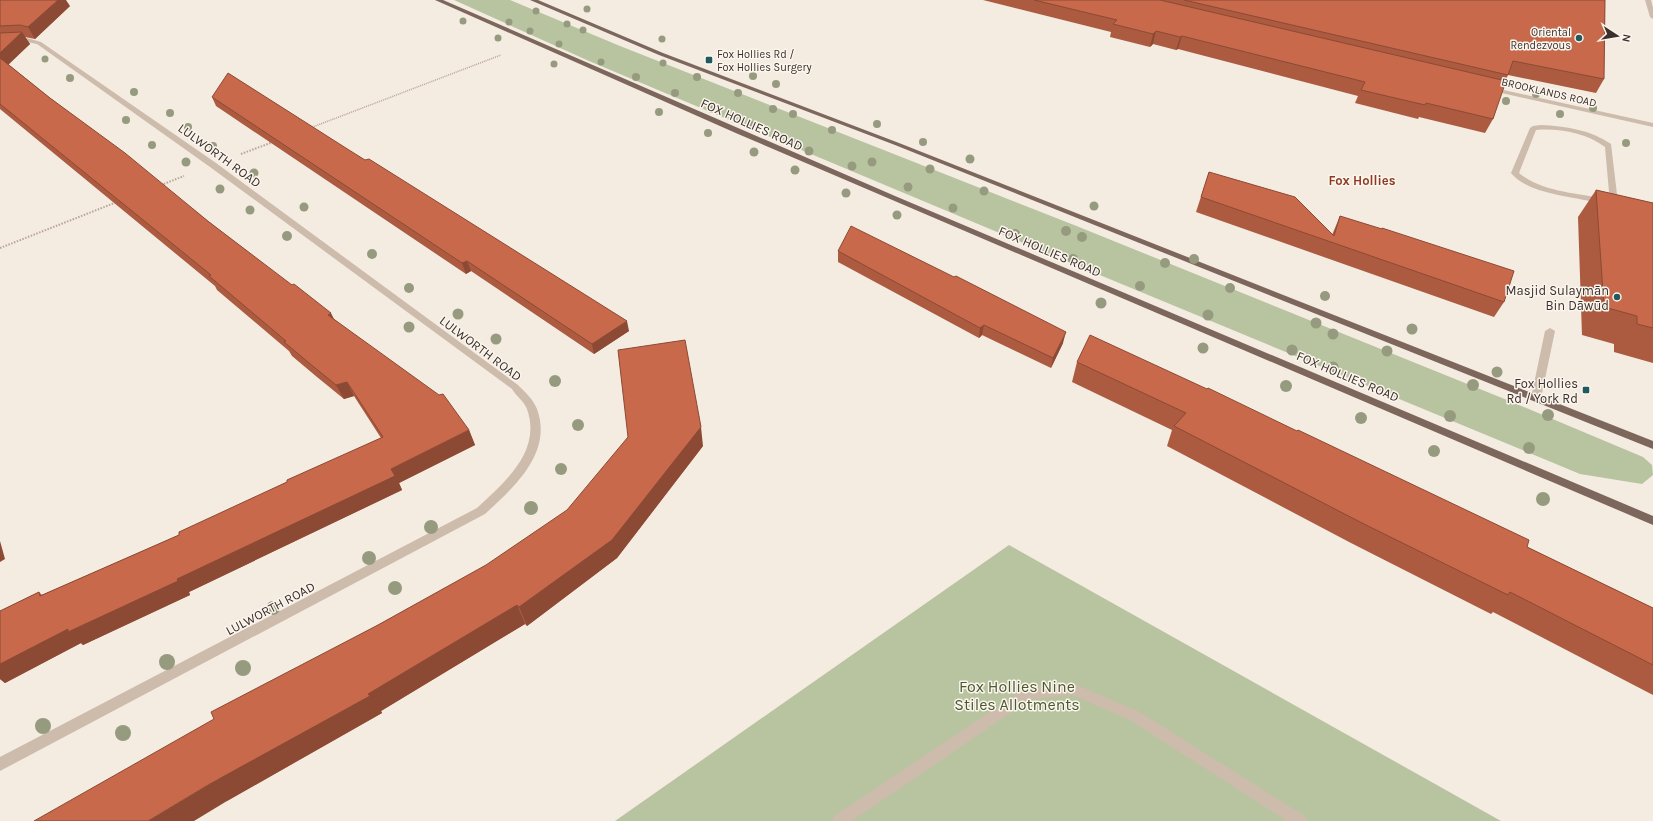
<svg xmlns="http://www.w3.org/2000/svg" width="1653" height="821" font-family="Karla,sans-serif">
  <style>
    .green { fill: #b8c4a0 }
    .lines { fill: none; stroke-linecap: round; stroke-linejoin: round }
    .path-far1 { stroke: #b9a596; stroke-width: 1.5; stroke-dasharray: 1 1; stroke-linecap: butt }
    .path { stroke: #b9a596; stroke-width: 2; stroke-dasharray: 1.5 1.5; stroke-linecap: butt }
    .lane { fill: #cdbbac; fill-rule: evenodd }
    .street { fill: #cdbbac; fill-rule: evenodd }
    .primary { fill: #7d675c; fill-rule: evenodd }
    .tree { fill: #969b7f }
    .wall { fill: #ac5a40 }
    .shaded-wall { fill: #8c4a34 }
    .building { fill: #c8694b; stroke: #8c4a34 }
    .poi-dot { fill: #1f5a5e; stroke: #fbf5ee; stroke-width: 1.5 }
    .labels { text-anchor: middle; stroke-width: 3; stroke-linejoin: round; paint-order: stroke }
    .far-poi-label { font-size: 11px; fill: #3b302b; stroke: #fbf5ee; text-anchor: end }
    .far-street-label { font-size: 11px; fill: #3b302b; stroke: #fbf5ee }
    .street-label { font-size: 13px; fill: #3b302b; stroke: #fbf5ee }
    .far-quarter-label { font-size: 13px; font-weight: bold; fill: #8c3b22; stroke: #fbf5ee }
    .poi-label { font-size: 13px; fill: #3b302b; stroke: #fbf5ee; text-anchor: end }
    .near-park-label { font-size: 16px; fill: #4a5a2e; stroke: #fbf5ee }
  </style>
  <rect width="100%" height="100%" fill="#f4ebe1"/>
  <path class="green" d="M454,0H510L620,46L1074,225L1512,402L1643,457L1652,465L1653,475L1642,484L1580,474L1066,261L589,61Z
    M1009,545L1501,821H615Z"/>
  <g class="lines">
    <path class="path-far1" d="M310,128L501,55"/>
    <path class="path" d="M241,154L273,142
      M161,185L184,176
      M0,248L117,202"/>
    <path class="lane" d="M1541,125C1565,126 1591,130 1611,144L1618,203L1617,205H1611L1610,203L1605,147C1586,133 1559,128 1536,130L1519,173C1542,192 1577,193 1606,199V203C1599,204 1591,201 1584,200C1561,195 1527,192 1511,173L1530,128L1533,126Z
      M1550,328L1555,331L1541,398L1536,401L1531,398L1545,331Z
      M1072,683L1138,711L1305,816L1307,821H1287L1128,719L1072,695L1031,699L852,821H832L834,816L1024,689L1029,687Z"/>
    <path class="street" d="M1645,0H1651L1653,8V19L1650,17Z
      M27,38L41,42L216,163L518,385C525,392 533,399 537,409C553,453 514,487 485,514L0,771V757L477,508C505,482 542,451 527,409C524,401 516,396 512,389L210,167L37,44L27,42L0,43V39Z
      M1490,87L1653,123V127L1488,90L1487,89Z"/>
    <path class="primary" d="M435,0H443L895,196L1653,516V525L738,134Z
      M530,0H538L663,53L899,143L1653,441V449L895,145L659,55Z"/>
  </g>
  <g class="tree">
    <circle cx="587" cy="9" r="3.5"/>
    <circle cx="536" cy="11" r="3.5"/>
    <circle cx="463" cy="21" r="3.5"/>
    <circle cx="509" cy="22" r="3.5"/>
    <circle cx="567" cy="24" r="3.5"/>
    <circle cx="583" cy="30" r="3.5"/>
    <circle cx="530" cy="31" r="3.5"/>
    <circle cx="498" cy="38" r="3.5"/>
    <circle cx="662" cy="39" r="3.5"/>
    <circle cx="559" cy="44" r="3.5"/>
    <circle cx="45" cy="59" r="3.5"/>
    <circle cx="601" cy="62" r="3.5"/>
    <circle cx="663" cy="63" r="3.5"/>
    <circle cx="554" cy="64" r="3.5"/>
    <circle cx="753" cy="76" r="4"/>
    <circle cx="636" cy="77" r="4"/>
    <circle cx="697" cy="77" r="4"/>
    <circle cx="70" cy="78" r="4"/>
    <circle cx="776" cy="84" r="4"/>
    <circle cx="134" cy="92" r="4"/>
    <circle cx="675" cy="93" r="4"/>
    <circle cx="738" cy="93" r="4"/>
    <circle cx="1536" cy="94" r="4"/>
    <circle cx="1506" cy="101" r="4"/>
    <circle cx="1593" cy="108" r="4"/>
    <circle cx="712" cy="109" r="4"/>
    <circle cx="773" cy="109" r="4"/>
    <circle cx="659" cy="112" r="4"/>
    <circle cx="170" cy="113" r="4"/>
    <circle cx="793" cy="114" r="4"/>
    <circle cx="1560" cy="114" r="4"/>
    <circle cx="126" cy="120" r="4"/>
    <circle cx="877" cy="124" r="4"/>
    <circle cx="751" cy="125" r="4"/>
    <circle cx="188" cy="127" r="4"/>
    <circle cx="832" cy="130" r="4"/>
    <circle cx="708" cy="133" r="4"/>
    <circle cx="923" cy="142" r="4"/>
    <circle cx="1626" cy="143" r="4"/>
    <circle cx="152" cy="145" r="4"/>
    <circle cx="213" cy="146" r="4"/>
    <circle cx="809" cy="151" r="4.5"/>
    <circle cx="754" cy="152" r="4.5"/>
    <circle cx="970" cy="159" r="4.5"/>
    <circle cx="186" cy="162" r="4.5"/>
    <circle cx="872" cy="162" r="4.5"/>
    <circle cx="852" cy="166" r="4.5"/>
    <circle cx="930" cy="169" r="4.5"/>
    <circle cx="795" cy="170" r="4.5"/>
    <circle cx="254" cy="173" r="4.5"/>
    <circle cx="908" cy="187" r="4.5"/>
    <circle cx="220" cy="189" r="4.5"/>
    <circle cx="984" cy="191" r="4.5"/>
    <circle cx="846" cy="193" r="4.5"/>
    <circle cx="1094" cy="206" r="4.5"/>
    <circle cx="304" cy="207" r="4.5"/>
    <circle cx="953" cy="208" r="4.5"/>
    <circle cx="250" cy="210" r="4.5"/>
    <circle cx="897" cy="215" r="4.5"/>
    <circle cx="1066" cy="231" r="5"/>
    <circle cx="1015" cy="234" r="5"/>
    <circle cx="287" cy="236" r="5"/>
    <circle cx="1082" cy="237" r="5"/>
    <circle cx="372" cy="254" r="5"/>
    <circle cx="1073" cy="259" r="5"/>
    <circle cx="1194" cy="259" r="5"/>
    <circle cx="1165" cy="263" r="5"/>
    <circle cx="1140" cy="286" r="5"/>
    <circle cx="409" cy="288" r="5"/>
    <circle cx="1230" cy="288" r="5"/>
    <circle cx="1325" cy="296" r="5"/>
    <circle cx="1101" cy="303" r="5.5"/>
    <circle cx="458" cy="314" r="5.5"/>
    <circle cx="1208" cy="315" r="5.5"/>
    <circle cx="1316" cy="323" r="5.5"/>
    <circle cx="409" cy="327" r="5.5"/>
    <circle cx="1412" cy="329" r="5.5"/>
    <circle cx="1333" cy="334" r="5.5"/>
    <circle cx="496" cy="339" r="5.5"/>
    <circle cx="1203" cy="348" r="5.5"/>
    <circle cx="1292" cy="350" r="5.5"/>
    <circle cx="1387" cy="351" r="5.5"/>
    <circle cx="1333" cy="367" r="5.5"/>
    <circle cx="1497" cy="372" r="5.5"/>
    <circle cx="555" cy="381" r="6"/>
    <circle cx="1473" cy="385" r="6"/>
    <circle cx="1286" cy="386" r="6"/>
    <circle cx="1548" cy="415" r="6"/>
    <circle cx="1450" cy="416" r="6"/>
    <circle cx="1361" cy="418" r="6"/>
    <circle cx="578" cy="425" r="6"/>
    <circle cx="1529" cy="448" r="6"/>
    <circle cx="1434" cy="451" r="6"/>
    <circle cx="561" cy="469" r="6"/>
    <circle cx="1543" cy="499" r="7"/>
    <circle cx="531" cy="508" r="7"/>
    <circle cx="431" cy="527" r="7"/>
    <circle cx="369" cy="558" r="7"/>
    <circle cx="395" cy="588" r="7"/>
    <circle cx="273" cy="608" r="7"/>
    <circle cx="167" cy="662" r="8"/>
    <circle cx="243" cy="668" r="8"/>
    <circle cx="43" cy="726" r="8"/>
    <circle cx="123" cy="733" r="8"/>
  </g>
  <path class="wall" d="M0,0L70,6L35,39L25,37L30,44L8,64L50,98L334,319L469,430L475,445L399,483L402,490L189,592L190,595L83,645L81,643L5,683L0,679V611L39,592L42,595L179,535L287,482L381,438L354,396L344,399L317,377L292,356L289,351L217,290L215,286L0,109Z
    M983,0H1605L1604,79L1596,93L1508,75L1505,81L1493,119L1485,133L1419,117L1418,119L1355,103L1358,96L1178,49L1176,50L1153,44L1150,47L1110,37L1111,32Z
    M212,97L629,331L594,354L471,271L466,274L216,106Z
    M1209,172L1332,235L1340,216L1504,302L1494,317L1196,212Z
    M1596,190L1653,203V363L1614,352V344L1582,335L1578,217Z
    M838,251L1063,343L1051,368L982,335L979,338L838,262Z
    M1077,362L1527,547L1653,608V695L1493,612L1491,614L1351,543L1167,446L1172,430L1072,382Z
    M703,446L617,558L527,626L525,624L381,711L382,713L227,801L214,719L378,625Z"/>
  <path class="shaded-wall" d="M58,0H66L70,6L35,39L28,27Z
    M1156,31L1153,44L1150,47L1153,34Z
    M22,32L30,44L5,68L0,60V53Z
    M1182,36L1178,49L1176,50L1180,37Z
    M467,261L471,271L466,274L462,263Z
    M331,313L338,327L328,315Z
    M627,321L629,331L594,354L592,344Z
    M984,325L982,335L979,338L980,328Z
    M1066,332L1063,343L1051,368L1053,358Z
    M347,382L354,396L344,399L336,385Z
    M701,427L703,446L617,558L527,626L519,607Z
    M469,430L475,445L399,483L402,490L189,592L190,595L83,645L81,643L5,683L0,679V664L68,629L177,579L391,469Z
    M0,541L5,559L0,562Z
    M517,605L525,624L381,711L382,713L227,801L194,821H148L208,785L368,694Z"/>
  <path class="building" d="M0,0H58L28,27L20,25L0,26Z
    M1034,0H1160L1506,81L1493,119L1426,103L1425,105L1361,90L1365,82L1182,36L1180,37L1156,31L1153,34L1113,24L1117,20Z
    M1184,0H1605L1604,79L1513,61L1508,75Z
    M22,32L0,53V33Z
    M0,58L50,98L125,153L209,222L292,285L294,284L331,313L328,315L439,395L443,394L469,430L391,469L395,476L177,579L178,581L68,632V629L0,664V611L39,592L40,596L179,535V532L287,482V480L383,437L347,382L336,385L309,363L284,342L286,341L209,276L211,275L0,104Z
    M228,73L349,150L365,160L369,159L627,321L592,344L467,261L462,263L212,97Z
    M1209,172L1295,197L1334,236L1340,216L1382,229V228L1514,271L1504,302L1201,197Z
    M1596,190L1653,203V328L1637,324V316L1604,307Z
    M851,226L954,277L956,276L1066,332L1053,358L984,325L980,328L838,251Z
    M1090,335L1207,389L1208,388L1297,431L1298,430L1529,540L1527,547L1653,608V665L1510,592L1508,595L1364,524L1174,426L1186,413L1077,362Z
    M685,340L701,427L612,540L519,607L517,605L368,694L370,696L208,785L148,821H34L214,719L211,712L378,625L486,565L567,510L628,437L618,350Z"/>
  <g class="poi-dot">
    <circle cx="1579" cy="38" r="4"/>
    <rect x="705" y="56" width="8" height="8" rx="2"/>
    <circle cx="1617" cy="297" r="4"/>
    <rect x="1582" y="386" width="8" height="8" rx="2"/>
  </g>
  <g class="labels">
    <g class="far-poi-label">
      <text x="1571" y="36">Oriental<tspan x="1571" dy="13">Rendezvous</tspan></text>
      <text x="717" y="58" text-anchor="start">Fox Hollies Rd /<tspan x="717" dy="13">Fox Hollies Surgery</tspan></text>
    </g>
    <g class="far-street-label">
      <text transform="translate(1549 92) rotate(13)" y="4">BROOKLANDS ROAD</text>
    </g>
    <g class="street-label">
      <text transform="translate(752 124) rotate(24)" y="5">FOX HOLLIES ROAD</text>
      <text transform="translate(220 155) rotate(36)" y="5">LULWORTH ROAD</text>
      <text transform="translate(1050 251) rotate(23)" y="5">FOX HOLLIES ROAD</text>
      <text transform="translate(481 348) rotate(37)" y="5">LULWORTH ROAD</text>
      <text transform="translate(1348 376) rotate(23)" y="5">FOX HOLLIES ROAD</text>
      <text transform="translate(270 608) rotate(-28)" y="5">LULWORTH ROAD</text>
    </g>
    <g class="far-quarter-label">
      <text x="1362" y="185">Fox Hollies</text>
    </g>
    <g class="poi-label">
      <text x="1609" y="295">Masjid Sulaymān<tspan x="1609" dy="15">Bin Dāwūd</tspan></text>
      <text x="1578" y="388">Fox Hollies<tspan x="1578" dy="15">Rd / York Rd</tspan></text>
    </g>
    <g class="near-park-label">
      <text x="1017" y="692">Fox Hollies Nine<tspan x="1017" dy="18">Stiles Allotments</tspan></text>
    </g>
  </g>
  <g transform="translate(1617 36) rotate(102)" stroke="#fbf5ee" stroke-width="3" paint-order="stroke">
  <path d="M0-3L7 15L0 10L-7 15Z" fill="#3b302b"/>
  <text y="-6" font-size="11" font-weight="bold" text-anchor="middle" fill="#3b302b">N</text>
  </g>
</svg>
